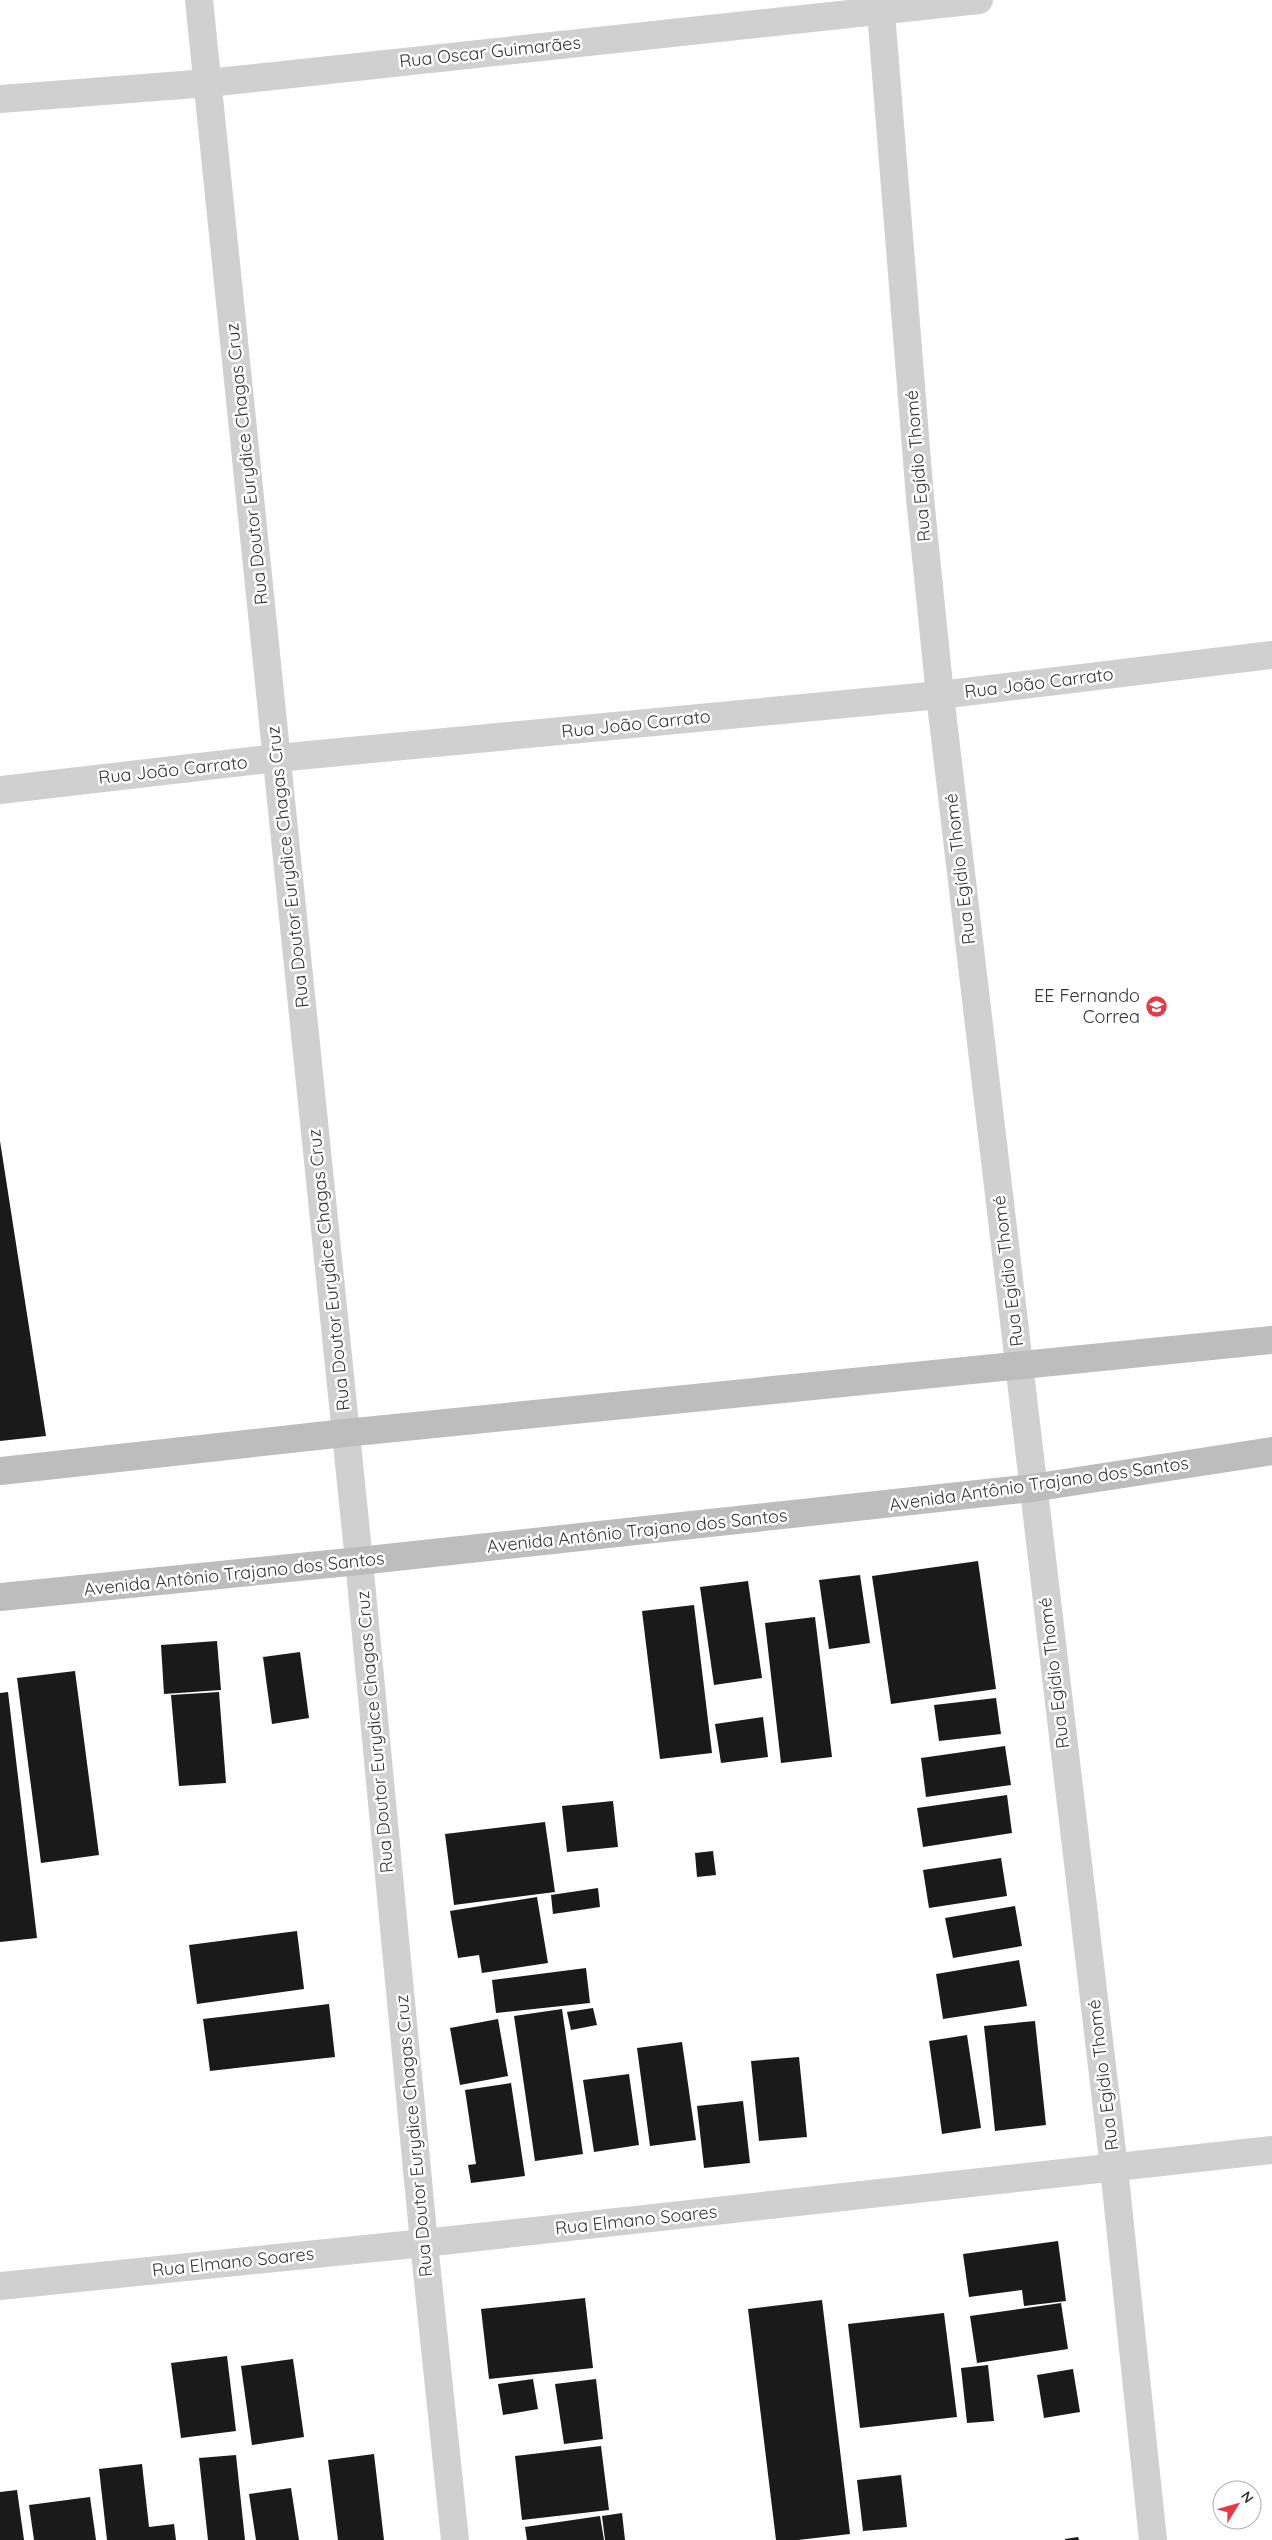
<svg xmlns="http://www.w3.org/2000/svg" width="1272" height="2540" font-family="Quicksand,sans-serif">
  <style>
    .building { fill: #1a1a1a }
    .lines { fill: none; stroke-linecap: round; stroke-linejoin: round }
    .minor { stroke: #d0d0d0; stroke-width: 28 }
    .tertiary { stroke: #d0d0d0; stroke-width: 28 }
    .secondary { stroke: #bdbdbd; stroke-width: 28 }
    .labels { text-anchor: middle; stroke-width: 5; stroke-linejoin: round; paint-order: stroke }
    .street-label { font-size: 18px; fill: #333; stroke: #fff }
    .poi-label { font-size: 18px; fill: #333; stroke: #fff; text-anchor: end }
  </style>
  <rect width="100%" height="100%" fill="#fff"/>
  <path class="building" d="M0,1141L46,1436L0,1441Z
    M978,1561L996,1689L891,1704L872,1576Z
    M860,1575L870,1643L829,1649L819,1580Z
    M748,1581L762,1678L714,1685L700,1587Z
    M694,1605L712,1753L660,1759L642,1611Z
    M815,1617L832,1757L781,1763L765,1623Z
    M217,1641L221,1690L164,1694L161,1645Z
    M300,1652L309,1718L272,1724L263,1657Z
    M75,1671L99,1855L41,1863L17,1678Z
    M8,1692L37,1938L0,1942V1693Z
    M219,1692L226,1783L179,1786L171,1695Z
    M996,1698L1001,1734L939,1741L934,1705Z
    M763,1717L768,1757L721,1763L715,1724Z
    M1005,1746L1011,1785L926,1797L921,1758Z
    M1007,1795L1012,1833L923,1847L917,1808Z
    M613,1801L618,1847L567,1852L562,1806Z
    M545,1822L555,1892L454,1905L445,1834Z
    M713,1851L716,1875L697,1877L695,1853Z
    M1001,1858L1007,1896L929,1908L923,1870Z
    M598,1888L600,1907L553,1914L551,1895Z
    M537,1897L548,1963L482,1973L479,1955L458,1958L450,1911Z
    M1015,1906L1022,1946L953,1958L945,1918Z
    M297,1931L304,1989L197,2004L189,1945Z
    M1019,1960L1027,2006L943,2019L936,1974Z
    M586,1968L590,2003L496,2013L492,1980Z
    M329,2004L335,2057L210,2071L203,2019Z
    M593,2008L597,2025L571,2030L567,2012Z
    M562,2009L583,2154L535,2161L514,2016Z
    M498,2019L508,2076L460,2085L450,2028Z
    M1035,2021L1046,2125L995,2131L984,2026Z
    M967,2035L981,2128L942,2134L929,2041Z
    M682,2042L696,2140L650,2146L637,2048Z
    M799,2057L807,2137L759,2141L751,2061Z
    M629,2074L639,2145L594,2152L583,2080Z
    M511,2083L525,2176L471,2183L468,2165L476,2164L465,2090Z
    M743,2101L750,2163L704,2168L697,2106Z
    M1058,2241L1066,2301L1024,2306L1022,2290L969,2297L963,2254Z
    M585,2298L593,2368L489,2379L481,2309Z
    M822,2300L850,2534L798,2540H776L748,2309Z
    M1061,2303L1068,2349L977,2363L970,2316Z
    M944,2313L957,2417L860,2428L848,2324Z
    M227,2356L236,2431L181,2438L171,2363Z
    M293,2359L304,2437L252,2445L241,2366Z
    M988,2365L994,2421L967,2423L961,2368Z
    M1073,2369L1080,2412L1044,2418L1037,2375Z
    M533,2379L538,2409L503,2415L498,2384Z
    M596,2379L603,2439L564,2444L555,2384Z
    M601,2446L609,2510L522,2520L515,2456Z
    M374,2454L384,2540H338L328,2460Z
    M236,2455L245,2540H208L199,2458Z
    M142,2464L149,2527L174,2524L176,2540H107L99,2469Z
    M901,2475L907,2527L863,2531L857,2480Z
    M291,2488L299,2540H256L249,2494Z
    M17,2490L24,2540H0V2492Z
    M90,2497L96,2540H34L29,2505Z
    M622,2513L625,2540H605L602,2516Z
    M600,2516L604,2540H527L525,2527Z
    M1078,2537L1079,2540H1065V2539Z"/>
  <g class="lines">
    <path class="minor" d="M199,0L359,1561L424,2243L455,2540
      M0,99L208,83L979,0
      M0,790L277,758L940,695L1272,655
      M0,2286L424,2243L1272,2150"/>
    <path class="tertiary" d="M880,0L920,498L940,695L1114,2168L1153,2540"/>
    <path class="secondary" d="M0,1471L345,1433L1272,1340
      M0,1597L359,1561L1032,1488L1272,1451"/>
  </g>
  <defs>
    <symbol id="school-disc" viewBox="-11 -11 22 22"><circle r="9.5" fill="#e63946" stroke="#fff"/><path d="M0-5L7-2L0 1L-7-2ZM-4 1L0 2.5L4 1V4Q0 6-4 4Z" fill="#fff"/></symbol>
  </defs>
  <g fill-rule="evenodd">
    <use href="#school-disc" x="1144" y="994" width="25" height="25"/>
  </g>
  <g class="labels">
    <g class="street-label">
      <text transform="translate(490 52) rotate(-6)" y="6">Rua Oscar Guimarães</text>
      <text transform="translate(247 464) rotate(-96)" y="6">Rua Doutor Eurydice Chagas Cruz</text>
      <text transform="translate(918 466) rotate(-95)" y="6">Rua Egídio Thomé</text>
      <text transform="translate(1039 683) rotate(-7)" y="6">Rua João Carrato</text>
      <text transform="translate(636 724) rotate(-6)" y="6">Rua João Carrato</text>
      <text transform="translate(173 770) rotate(-6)" y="6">Rua João Carrato</text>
      <text transform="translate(288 867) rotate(-96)" y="6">Rua Doutor Eurydice Chagas Cruz</text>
      <text transform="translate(960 869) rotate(-97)" y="6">Rua Egídio Thomé</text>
      <text transform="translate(329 1270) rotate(-96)" y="6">Rua Doutor Eurydice Chagas Cruz</text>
      <text transform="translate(1008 1271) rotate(-97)" y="6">Rua Egídio Thomé</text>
      <text transform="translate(1039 1484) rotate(-8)" y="6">Avenida Antônio Trajano dos Santos</text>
      <text transform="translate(637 1531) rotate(-6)" y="6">Avenida Antônio Trajano dos Santos</text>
      <text transform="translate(234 1574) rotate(-6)" y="6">Avenida Antônio Trajano dos Santos</text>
      <text transform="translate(1054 1673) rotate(-97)" y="6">Rua Egídio Thomé</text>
      <text transform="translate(375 1732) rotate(-95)" y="6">Rua Doutor Eurydice Chagas Cruz</text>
      <text transform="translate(1103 2075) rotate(-97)" y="6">Rua Egídio Thomé</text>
      <text transform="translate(414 2136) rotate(-95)" y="6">Rua Doutor Eurydice Chagas Cruz</text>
      <text transform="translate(636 2220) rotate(-6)" y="6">Rua Elmano Soares</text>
      <text transform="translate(233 2262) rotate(-6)" y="6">Rua Elmano Soares</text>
    </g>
    <g class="poi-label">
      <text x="1140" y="1002">EE Fernando<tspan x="1140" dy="21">Correa</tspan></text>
    </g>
  </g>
  <g transform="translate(1237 2505) rotate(53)"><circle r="24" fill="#ffffff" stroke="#adadad"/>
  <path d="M0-4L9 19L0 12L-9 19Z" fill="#e63946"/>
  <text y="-8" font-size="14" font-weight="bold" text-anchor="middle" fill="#333333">N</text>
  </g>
</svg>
